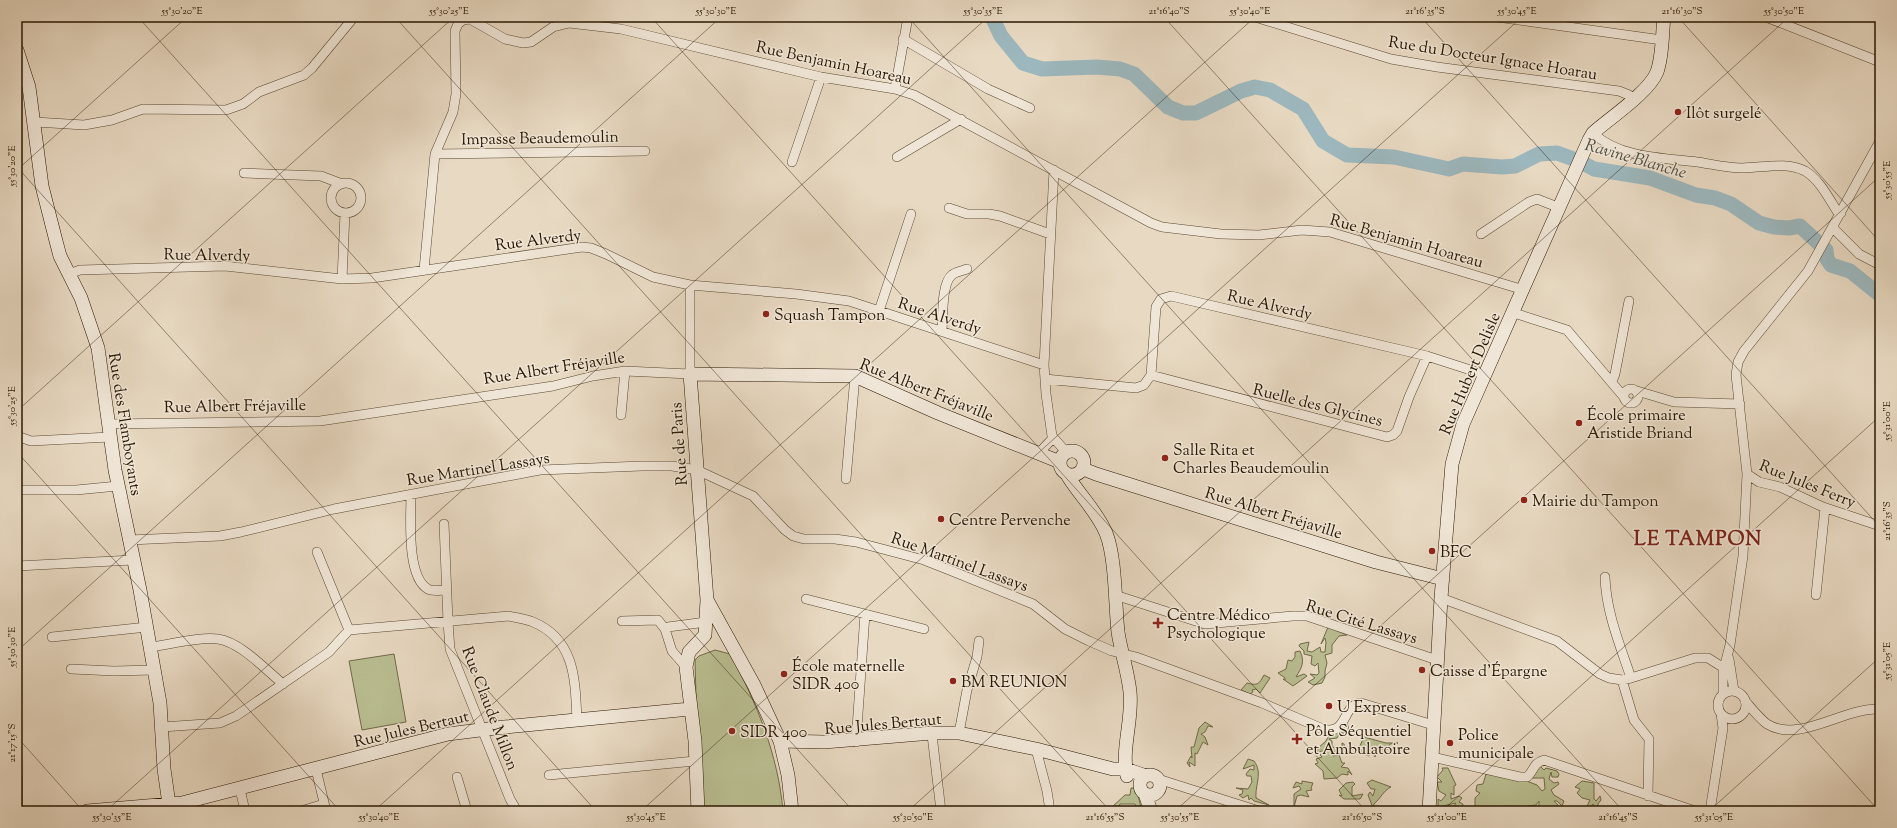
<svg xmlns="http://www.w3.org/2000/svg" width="1897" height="828" font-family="'Sorts Mill Goudy',serif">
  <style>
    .green { fill: #b9be91; stroke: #716a48 }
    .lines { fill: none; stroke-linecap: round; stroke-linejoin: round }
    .river { stroke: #9cb7bd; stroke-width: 15 }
    .street-casing { stroke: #594830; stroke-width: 10 }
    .secondary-casing { stroke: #291700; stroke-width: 14 }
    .street { stroke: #f0e6d7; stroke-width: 9 }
    .secondary { stroke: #f0e6d7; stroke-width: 13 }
    .ticks { fill: none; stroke: #291700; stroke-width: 1; stroke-opacity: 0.45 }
    .poi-dot { fill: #8f2418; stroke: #f0e6d7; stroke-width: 1.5 }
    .labels { text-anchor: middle; stroke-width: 3; stroke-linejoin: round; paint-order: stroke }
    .street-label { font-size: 16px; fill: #291700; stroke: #f0e6d7 }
    .poi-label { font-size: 16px; fill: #291700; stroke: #f0e6d7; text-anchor: start }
    .water-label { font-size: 17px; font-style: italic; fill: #514f42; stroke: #f0e6d7 }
    .district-label { font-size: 20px; font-weight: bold; letter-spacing: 1px; fill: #7a1f14; stroke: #f0e6d7 }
    .neatline { fill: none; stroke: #291700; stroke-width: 1.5 }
    .ticks-label { font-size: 10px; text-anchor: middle; fill: #291700 }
  </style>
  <rect width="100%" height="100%" fill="#e8d9c2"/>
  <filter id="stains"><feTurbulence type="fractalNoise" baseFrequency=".005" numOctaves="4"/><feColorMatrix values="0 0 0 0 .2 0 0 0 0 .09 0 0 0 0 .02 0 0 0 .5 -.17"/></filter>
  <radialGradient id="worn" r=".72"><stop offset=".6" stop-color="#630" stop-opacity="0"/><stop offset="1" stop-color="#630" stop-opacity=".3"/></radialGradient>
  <path class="green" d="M1328,627L1347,635L1339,636L1332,645V653L1325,655L1327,663L1325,671V677L1322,683L1313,685L1308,682L1315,678L1310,674L1317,675L1319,673L1318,663L1315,666L1311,664L1312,656L1304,654V651L1299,646L1300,644L1309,642L1307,651L1312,652L1320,647L1321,652H1325L1326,642L1325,638L1321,644Z
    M715,650L730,654C757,703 778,755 783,811H704L696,697L695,660L699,656Z
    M1300,651C1305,662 1302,667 1296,677L1304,674L1307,676L1293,686L1283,679L1285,680V678L1278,673L1286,669L1288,660L1292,661L1295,657V652Z
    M394,654L406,722L362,730L349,661Z
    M1264,675L1270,678L1260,693L1256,689L1252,690L1253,692L1250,694L1241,690L1247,683C1258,686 1259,684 1264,675Z
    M1205,722L1213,727L1208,726L1205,732L1201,734L1205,737L1208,745L1203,742L1197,754L1195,753V766L1189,762L1190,767L1187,763L1191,756L1192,758L1191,747H1194L1199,728Z
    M1347,722L1349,731L1345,733H1340L1337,738L1329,739L1332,741V747L1342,748V743L1344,744L1345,747L1342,751L1338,749L1332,754L1333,756L1339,755L1342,763H1345L1341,767L1348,768L1352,775L1348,771V775L1342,774L1337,778L1324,779L1323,771L1315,764L1318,763L1316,759L1322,757L1320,755L1326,751H1321L1317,754L1318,748L1326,741L1331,731L1334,735Z
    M1364,737L1386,743H1398L1390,744L1385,753L1386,749H1380L1379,746L1375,757L1372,752L1369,756L1357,752Z
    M1248,759L1254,761C1263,773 1255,784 1256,798L1269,805L1254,801L1251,798L1249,800L1248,795L1243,798L1239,795L1242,794L1243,790L1236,788L1248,789L1252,782L1251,776H1247L1246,774L1250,769L1254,770V765L1243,769Z
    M1539,765L1544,770L1546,768L1557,771L1559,774L1558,777H1552L1551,772L1549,779L1554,783L1558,782L1559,784L1551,790L1554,795L1564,801L1562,806L1557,801H1554L1562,809L1560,811H1535V809H1539V801L1536,805L1528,806L1529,811H1495L1491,807V811H1470L1475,810V798L1480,793L1476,791L1477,785L1483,784L1486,774L1524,780L1537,785L1542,791L1545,789L1544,778H1531Z
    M1442,768H1448L1456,785L1454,786V795L1451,793V799L1459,796L1462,798L1459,802L1463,804L1462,811H1454L1449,806H1454L1456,803L1438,807V799L1441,801L1446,795L1439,791L1437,782H1442L1437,777L1443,770Z
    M1372,780L1391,787C1384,790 1380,799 1374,804L1373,808L1368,795L1370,792L1373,796L1375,789H1371L1367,783Z
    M1302,781L1313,783L1311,788L1312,790L1306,791L1309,797L1301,795L1297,796L1294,807V794L1301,789L1299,786L1293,788L1296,782L1302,784Z
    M1582,781L1594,783V799L1596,801L1600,796L1601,800L1598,804V811H1595L1593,804L1588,810L1586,808L1590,800L1582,798L1577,793L1580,789L1575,787Z
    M1353,782L1355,784L1352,787V796L1363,794L1360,799H1344L1339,795L1342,796L1339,790L1346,783Z
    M1131,788H1136L1142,811H1138L1135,804H1120L1119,807L1121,808L1113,810L1111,808L1125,795H1130Z"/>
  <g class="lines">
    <path class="river" d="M992,17L1001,36L1023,63L1042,69L1097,67L1120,69L1134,74L1168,107L1183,113H1196L1241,91L1255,87L1270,90L1303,109L1323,141L1347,155L1394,157L1449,169L1463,164L1502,167L1515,166L1539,154L1557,153L1579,161L1594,169L1650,178L1696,195L1715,198L1731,204L1759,223L1774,227L1789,228L1800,226L1826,250L1827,259L1831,265L1850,271L1880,295"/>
    <defs>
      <path id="street" d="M1255,17L1391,59L1437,67L1619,91L1629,95L1633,99
        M1497,17L1662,40
        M1766,17L1880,62
        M903,39L988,89L1030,108
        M895,89L908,17
        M35,122L84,125L112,120L143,109L226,110L243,104L259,92L304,75L312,68L354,17
        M1593,133C1619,158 1663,158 1697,162C1711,164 1727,168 1742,168C1762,168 1786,161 1805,171C1819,179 1828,197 1837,211L1841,213
        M435,154L645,151
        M897,157L961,119
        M792,162L821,77
        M1054,170L1044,365L1046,394L1052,436L1066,452
        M244,173L321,176L342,184
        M331 198a15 15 0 1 1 30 0a15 15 0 1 1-30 0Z
        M949,208L967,214H989L1000,216L1050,234
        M1833,228L1859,254L1880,265
        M1481,234L1529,202L1537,199L1560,208
        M424,270L435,154L453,112L456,94L455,31L458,24L463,20L470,19L505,39L523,43L531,42L553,27L569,23L621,29L821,77L895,89L914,95L1151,223L1162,227L1221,234L1259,235L1302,230L1330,232L1524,290
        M69,274L80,270L225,266L342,279L372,278L582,247L591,248L606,254L653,277L690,285L796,294L849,301L1044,365
        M342,279L345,213
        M879,311L911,214
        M1514,313L1567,330L1624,397
        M942,331C943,318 941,283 952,275C955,272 962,271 967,269
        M1151,375L1387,437L1393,435L1397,431L1409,397L1427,356
        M1045,379L1136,388L1144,385L1151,375L1156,307L1161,299L1171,296L1427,356L1486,375
        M1612,382L1615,374L1629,301
        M1624 396a7 7 0 1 1 14 0a7 7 0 1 1-14 0Z
        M1637,391L1674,402L1740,404
        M621,415L625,371
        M108,424L320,421L553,386L593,376L625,371L690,374V285
        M17,436L31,441L110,437
        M1039,453L1053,438
        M1747,474L1759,482L1780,487L1823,507L1880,526
        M846,479L855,376
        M17,490H76L118,486
        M411,494C411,516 406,577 428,589C433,592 440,590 446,590
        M444,524L448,622L450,649L510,799L517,811
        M129,540L220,536L241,532L334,509L540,470L642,466H672L697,470L753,496L785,530L793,536L804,539H835L856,542L924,560L947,569L1033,604L1065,629L1089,641L1112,651L1136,657L1262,703L1323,729C1348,736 1342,704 1361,703L1433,725
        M317,552L349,630
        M17,566L133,560
        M1605,577C1606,612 1620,645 1631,678
        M1115,595L1205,624L1293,616H1307L1437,660
        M1816,595L1825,508
        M1441,598L1557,641L1600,674L1609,678L1622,680L1631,678L1695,658H1708L1724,668
        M806,599L924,629
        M622,621L658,620L665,629
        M52,637L147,627
        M150,647C168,645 201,636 218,639C240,642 265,669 283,684
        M1729,659L1734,691
        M686,667L672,651L665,629L668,627L706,622
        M71,669L114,671L154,670
        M1622,680L1634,720L1649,739L1648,796
        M1718 705a14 14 0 1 1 28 0a14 14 0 1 1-28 0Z
        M1723,694V672L1730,645L1743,556L1747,474L1736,375L1738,362L1744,351L1808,271L1880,141
        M1746,702C1752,709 1759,718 1767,724C1799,744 1844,707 1880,709
        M162,727L220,723L236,716L329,652L349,630L509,616C517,618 526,619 533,622C576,640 575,681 577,720
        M959,733L967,690L977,657L979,641
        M932,735L941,811
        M856,742L865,614
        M1036,749L1047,791L1050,811
        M17,752L18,811
        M1432,757L1520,777H1527C1534,771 1533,763 1544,760L1695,811
        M316,769L326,811
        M549,775L695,761
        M457,777L467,811
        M1158,779L1259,811
        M240,789L245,811
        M301,811L324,804
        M1710,811L1723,728L1721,714"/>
      <path id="secondary" d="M17,50L29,87L42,186L56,241L60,256L81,298L98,348L115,470L140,590L160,703L164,769L170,811
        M1060 463a12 12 0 1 1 24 0a12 12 0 1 1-24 0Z
        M1083,467L1086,470L1096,474L1376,562L1443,579
        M1066,473C1078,494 1097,511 1106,533C1116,558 1115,605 1118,632C1121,652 1128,672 1130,692C1133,720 1121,748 1127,776
        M707,600L754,685L780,741L788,775L792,811
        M780,741L824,742L932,733H959L1036,749L1113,769H1126L1146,776
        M1140 785a10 10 0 1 1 20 0a10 10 0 1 1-20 0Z
        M1145,794L1151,811
        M87,811L182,803L448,734L504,727L690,709
        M698,811L695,741L686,667L689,652L705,635L707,600L690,374L855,376L938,413L1060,462
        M1429,811L1441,598L1452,464L1463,424L1589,140L1593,133C1610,118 1649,92 1657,72C1663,55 1662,34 1664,17"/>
    </defs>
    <use href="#street" class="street-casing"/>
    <use href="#secondary" class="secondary-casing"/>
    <use href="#street" class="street"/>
    <use href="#secondary" class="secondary"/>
  </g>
  <path class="ticks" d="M138,17L853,811M395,17L1110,811M651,17L1366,811M908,17L1623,811M1164,17L1879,811M1421,17L1880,527M1678,17L1880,242M17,167L596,811M17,170L187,17M17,411L454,17M17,452L340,811M17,651L721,17M17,737L83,811M106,811L988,17M374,811L1255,17M641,811L1522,17M908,811L1789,17M1175,811L1880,176M1442,811L1880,416M1709,811L1880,657"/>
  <g class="poi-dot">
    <circle cx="1678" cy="112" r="4"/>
    <circle cx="766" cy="314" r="4"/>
    <circle cx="1579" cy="423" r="4"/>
    <circle cx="1165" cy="458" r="4"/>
    <circle cx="1524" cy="500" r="4"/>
    <circle cx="941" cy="519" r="4"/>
    <circle cx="1432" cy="551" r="4"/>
    <path d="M1156 617h4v4h4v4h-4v4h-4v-4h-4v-4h4z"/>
    <circle cx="1422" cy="670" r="4"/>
    <circle cx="784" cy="674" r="4"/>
    <circle cx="953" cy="681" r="4"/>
    <circle cx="1329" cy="706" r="4"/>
    <circle cx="732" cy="731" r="4"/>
    <path d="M1295 733h4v4h4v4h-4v4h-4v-4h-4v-4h4z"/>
    <circle cx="1450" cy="743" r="4"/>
  </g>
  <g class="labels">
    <g class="street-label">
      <text transform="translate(1493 57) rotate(9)" y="6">Rue du Docteur Ignace Hoarau</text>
      <text transform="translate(834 62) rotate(12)" y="6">Rue Benjamin Hoareau</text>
      <text transform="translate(540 137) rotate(-1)" y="6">Impasse Beaudemoulin</text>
      <text transform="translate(538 239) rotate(-7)" y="6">Rue Alverdy</text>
      <text transform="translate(1407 240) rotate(16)" y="6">Rue Benjamin Hoareau</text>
      <text transform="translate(207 254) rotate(1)" y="6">Rue Alverdy</text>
      <text transform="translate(1270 304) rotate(13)" y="6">Rue Alverdy</text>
      <text transform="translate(940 315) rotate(18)" y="6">Rue Alverdy</text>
      <text transform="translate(554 367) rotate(-9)" y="6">Rue Albert Fréjaville</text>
      <text transform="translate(1469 373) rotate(-67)" y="6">Rue Hubert Delisle</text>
      <text transform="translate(927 389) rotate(22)" y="6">Rue Albert Fréjaville</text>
      <text transform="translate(1318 404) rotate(14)" y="6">Ruelle des Glycines</text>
      <text transform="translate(235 405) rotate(-1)" y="6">Rue Albert Fréjaville</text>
      <text transform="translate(126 424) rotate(81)" y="6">Rue des Flamboyants</text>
      <text transform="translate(678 444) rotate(-94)" y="6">Rue de Paris</text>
      <text transform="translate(478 468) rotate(-9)" y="6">Rue Martinel Lassays</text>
      <text transform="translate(1808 483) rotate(22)" y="6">Rue Jules Ferry</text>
      <text transform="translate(1274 512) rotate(17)" y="6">Rue Albert Fréjaville</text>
      <text transform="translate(960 561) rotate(20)" y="6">Rue Martinel Lassays</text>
      <text transform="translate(1362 621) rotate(17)" y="6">Rue Cité Lassays</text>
      <text transform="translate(491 708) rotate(69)" y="6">Rue Claude Millon</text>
      <text transform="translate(883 723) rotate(-5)" y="6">Rue Jules Bertaut</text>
      <text transform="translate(411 728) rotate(-13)" y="6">Rue Jules Bertaut</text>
    </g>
    <g class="poi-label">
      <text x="1686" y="118">Ilôt surgelé</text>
      <text x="774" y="320">Squash Tampon</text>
      <text x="1587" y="420">École primaire<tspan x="1587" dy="18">Aristide Briand</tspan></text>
      <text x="1173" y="455">Salle Rita et<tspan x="1173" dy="18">Charles Beaudemoulin</tspan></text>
      <text x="1532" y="506">Mairie du Tampon</text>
      <text x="949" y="525">Centre Pervenche</text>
      <text x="1440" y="557">BFC</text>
      <text x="1167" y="620">Centre Médico<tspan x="1167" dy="18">Psychologique</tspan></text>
      <text x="792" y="671">École maternelle<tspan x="792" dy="18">SIDR 400</tspan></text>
      <text x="1430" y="676">Caisse d'Épargne</text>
      <text x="961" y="687">BM REUNION</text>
      <text x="1337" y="712">U Express</text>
      <text x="1306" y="736">Pôle Séquentiel<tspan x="1306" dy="18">et Ambulatoire</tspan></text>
      <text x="740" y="737">SIDR 400</text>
      <text x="1458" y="740">Police<tspan x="1458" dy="18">municipale</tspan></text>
    </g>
    <g class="water-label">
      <text transform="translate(1636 158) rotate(16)" y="6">Ravine Blanche</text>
    </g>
    <g class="district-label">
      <text x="1698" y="545">LE TAMPON</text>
    </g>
  </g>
  <rect width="1897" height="828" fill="none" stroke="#e8d9c2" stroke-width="44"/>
  <rect x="22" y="22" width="1853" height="784" class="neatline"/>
  <g class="ticks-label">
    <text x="182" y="14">55°30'20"E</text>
    <text x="449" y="14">55°30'25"E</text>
    <text x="716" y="14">55°30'30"E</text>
    <text x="983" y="14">55°30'35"E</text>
    <text x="1169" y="14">21°16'40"S</text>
    <text x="1250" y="14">55°30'40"E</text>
    <text x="1425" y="14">21°16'35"S</text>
    <text x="1517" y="14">55°30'45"E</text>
    <text x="1682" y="14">21°16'30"S</text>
    <text x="1784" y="14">55°30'50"E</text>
    <text transform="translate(11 166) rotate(-90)" y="4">55°30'20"E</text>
    <text transform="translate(1886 180) rotate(-90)" y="4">55°30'55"E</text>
    <text transform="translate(11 406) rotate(-90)" y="4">55°30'25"E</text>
    <text transform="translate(1886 421) rotate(-90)" y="4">55°31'00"E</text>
    <text transform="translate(1886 521) rotate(-90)" y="4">21°16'35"S</text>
    <text transform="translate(11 647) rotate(-90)" y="4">55°30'30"E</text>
    <text transform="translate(1886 661) rotate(-90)" y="4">55°31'05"E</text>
    <text transform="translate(11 743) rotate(-90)" y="4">21°17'15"S</text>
    <text x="112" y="820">55°30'35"E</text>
    <text x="379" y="820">55°30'40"E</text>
    <text x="646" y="820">55°30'45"E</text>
    <text x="913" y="820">55°30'50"E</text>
    <text x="1105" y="820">21°16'55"S</text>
    <text x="1180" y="820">55°30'55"E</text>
    <text x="1362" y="820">21°16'50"S</text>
    <text x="1447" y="820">55°31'00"E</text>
    <text x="1618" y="820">21°16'45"S</text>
    <text x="1714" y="820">55°31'05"E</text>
  </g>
  <rect width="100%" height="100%" filter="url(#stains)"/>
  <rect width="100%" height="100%" fill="url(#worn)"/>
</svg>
